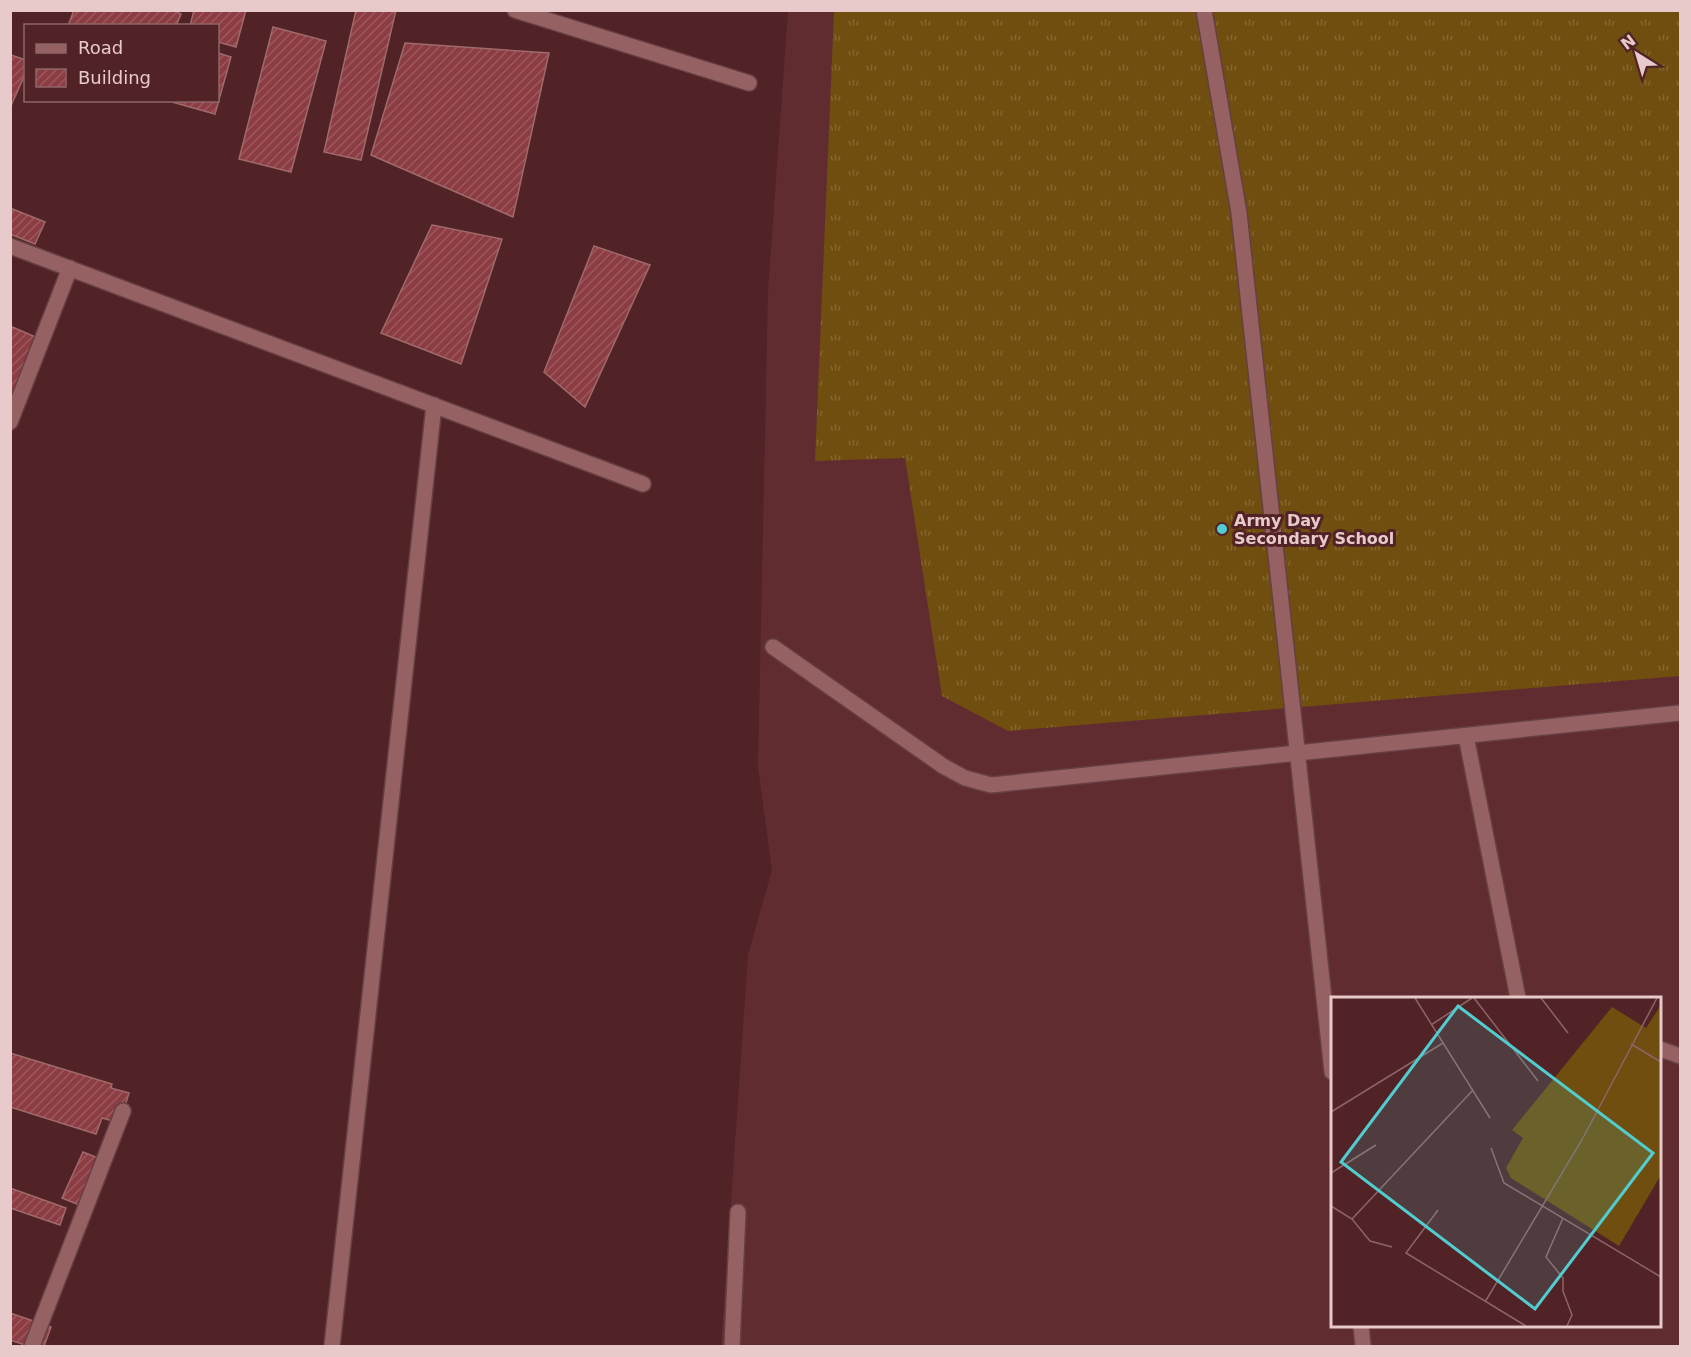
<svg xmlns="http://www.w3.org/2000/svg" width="1691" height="1357" font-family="'DejaVu Sans',sans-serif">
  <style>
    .built { fill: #612c2f; fill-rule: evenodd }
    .grass { fill: url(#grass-tufts) }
    .building { fill: url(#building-hatch); stroke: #9f6a6b; stroke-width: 1.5 }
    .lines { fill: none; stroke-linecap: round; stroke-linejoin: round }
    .minor-casing { stroke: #663f43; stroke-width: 18 }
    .minor { stroke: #966163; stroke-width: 15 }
    .poi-dot { fill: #52cdcf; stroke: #512226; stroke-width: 2 }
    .labels { text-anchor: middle; stroke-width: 6; stroke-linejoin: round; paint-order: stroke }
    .poi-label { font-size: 16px; font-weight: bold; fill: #e8caca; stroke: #512226; text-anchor: start }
    .inset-road { fill: none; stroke: #8d6568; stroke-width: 1.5 }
    .view { fill: #52cdcf; fill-opacity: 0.15; stroke: #52cdcf; stroke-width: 3 }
    .inset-edge { fill: none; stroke: #e8caca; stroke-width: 3 }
  </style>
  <defs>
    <pattern id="grass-tufts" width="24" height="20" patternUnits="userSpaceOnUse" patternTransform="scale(1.5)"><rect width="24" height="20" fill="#6f4e0f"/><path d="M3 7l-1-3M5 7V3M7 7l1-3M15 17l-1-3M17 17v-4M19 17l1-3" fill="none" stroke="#846631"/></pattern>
    <pattern id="building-hatch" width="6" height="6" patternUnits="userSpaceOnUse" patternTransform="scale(1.5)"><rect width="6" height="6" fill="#8c3c43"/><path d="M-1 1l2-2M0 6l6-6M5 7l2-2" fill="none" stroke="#9c575d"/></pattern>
  </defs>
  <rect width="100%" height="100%" fill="#512226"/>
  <path class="built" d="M788,11H1680V1346H721L748,955L772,870L758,767L768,291ZM1332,998H1660V1326H1332Z"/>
  <path class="grass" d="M834,11H1680V676L1008,731L942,696L905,458L815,461Z"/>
  <path class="building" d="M74,10H173L181,14L176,26H68Z
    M194,10H246L236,47L218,42V26H190Z
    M356,10H396L361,160L324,152Z
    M273,27L326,41L291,172L239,159Z
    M405,43L549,53L513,217L371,155Z
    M218,53L231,57L215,114L172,102L218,100Z
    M11,55L26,60V72L10,108Z
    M10,208L45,222L35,244L10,234Z
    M432,225L502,239L461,364L381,333Z
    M594,246L650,265L585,407L544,372Z
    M10,326L40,339L15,397L10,395Z
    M10,1053L112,1084L111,1088L129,1093L120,1123L102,1118L96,1134L10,1107Z
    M83,1152L108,1162L87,1208L62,1198Z
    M10,1188L66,1208L60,1225L10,1208Z
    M10,1313L51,1327L44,1346H28L10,1340Z"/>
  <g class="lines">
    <defs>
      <path id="minor" d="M515,10L749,83
        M1204,10L1239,213L1332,1072
        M10,246L643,484
        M10,422L70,268
        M773,647L943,766L965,778L991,785L1680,713
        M1466,736L1518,998
        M1660,1049L1680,1056
        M1361,1326L1363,1346
        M32,1346L123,1111
        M332,1346L434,405
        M732,1346L738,1212"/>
    </defs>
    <use href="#minor" class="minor-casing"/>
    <use href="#minor" class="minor"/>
  </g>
  <circle class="poi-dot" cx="1222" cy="529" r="6"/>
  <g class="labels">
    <g class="poi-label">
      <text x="1234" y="526">Army Day<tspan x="1234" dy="18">Secondary School</tspan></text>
    </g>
  </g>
  <g transform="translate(1331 997)">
    <rect width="330" height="330" fill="#512226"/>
    <path d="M330,8V178L288,249L180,181L175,171L192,141L181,133L281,10L315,31Z" fill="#6f4e0f"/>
    <path class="inset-road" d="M84,1L159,121M143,1L207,84M210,1L237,36M100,28L141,1M300,47L330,65M0,115L112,46M160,151L173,186L330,280M0,176L45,148M0,209L21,222L39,244L61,250M107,213L75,256L195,329M232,221L215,260L232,281V294L241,318L236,329M21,222L142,93M154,305L252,141L326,1"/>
    <path class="view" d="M127,9L322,156L204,312L10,165Z"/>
    <rect width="330" height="330" class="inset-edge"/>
  </g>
  <rect width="1691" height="1357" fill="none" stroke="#e8caca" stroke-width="24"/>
  <rect x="24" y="24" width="195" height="78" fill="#512226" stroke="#8d6568" stroke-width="1.5"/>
  <rect x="36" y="44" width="30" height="9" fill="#966163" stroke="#8d6568" stroke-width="1.5"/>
  <text x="78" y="54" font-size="18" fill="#e8caca">Road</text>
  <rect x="36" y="69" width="30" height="18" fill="url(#building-hatch)" stroke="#8d6568" stroke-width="1.5"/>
  <text x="78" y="84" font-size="18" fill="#e8caca">Building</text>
  <g transform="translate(1637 54) rotate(323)" stroke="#512226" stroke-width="4.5" paint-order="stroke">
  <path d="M0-4.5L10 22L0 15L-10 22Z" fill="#e8caca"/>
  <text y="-9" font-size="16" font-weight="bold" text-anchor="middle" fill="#e8caca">N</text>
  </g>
</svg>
